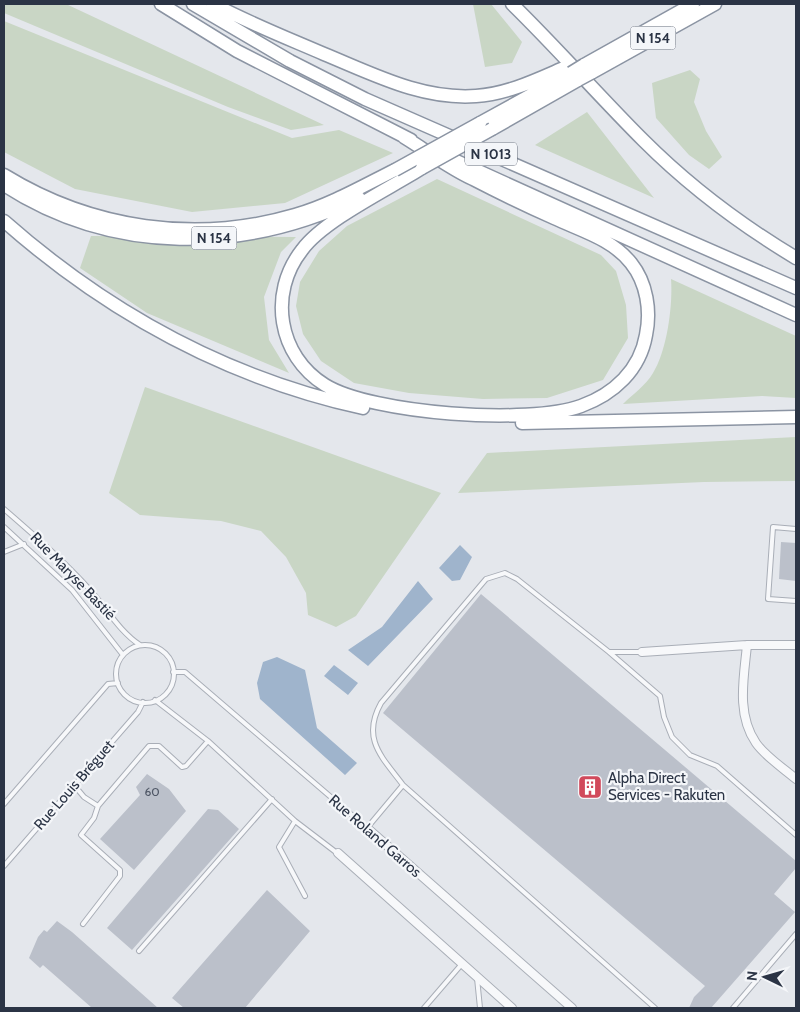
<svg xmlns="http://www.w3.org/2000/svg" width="800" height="1012" font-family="Cabin,sans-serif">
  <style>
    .green { fill: #c9d6c5 }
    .water { fill: #9fb4cc }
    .building { fill: #bbc0ca }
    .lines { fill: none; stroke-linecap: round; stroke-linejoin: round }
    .service-casing { stroke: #a9aeb7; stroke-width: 6 }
    .minor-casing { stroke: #a9aeb7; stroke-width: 10 }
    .trunk-casing { stroke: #8b94a3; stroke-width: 15 }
    .service { stroke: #f7f8fa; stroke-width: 4 }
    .minor { stroke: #f7f8fa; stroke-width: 8 }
    .trunk { stroke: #fff; stroke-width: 12 }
    .trunk-bridge-casing { stroke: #8b94a3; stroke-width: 15; stroke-linecap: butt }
    .trunk-bridge { stroke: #fff; stroke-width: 12 }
    .labels { text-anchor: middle; stroke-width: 4.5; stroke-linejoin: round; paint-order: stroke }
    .number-label { font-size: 12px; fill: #4f5766 }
    .shield { fill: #f4f6f9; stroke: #676e7b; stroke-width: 1 }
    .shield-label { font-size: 14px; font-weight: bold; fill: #2b3445 }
    .street-label { font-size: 15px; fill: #2b3445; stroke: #f4f6f9 }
    .poi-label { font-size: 15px; fill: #2b3445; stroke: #f4f6f9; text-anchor: start }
  </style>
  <rect width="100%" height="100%" fill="#e4e7ec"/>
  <path class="green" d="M4,4H66L324,125L291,130L228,107L4,13Z
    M473,4H491L522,42L512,63L485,67Z
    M4,21L292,138L339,130L393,153L285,203L192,212L75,189L4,152Z
    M690,70L700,79L694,102L706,131L722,157L709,169L689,155L656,118L652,83Z
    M587,112L654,198L535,145Z
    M437,179L601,255L616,271L626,305L628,338L603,380L547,398L483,399L409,393L354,383L321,361L303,334L296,306L300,282L319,251L347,226Z
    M91,236L296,237L281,252L264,297L269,340L289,373L147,313L80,268Z
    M671,279L796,336V398L762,396L623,404C632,395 646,385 653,373C667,351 673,305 671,279Z
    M145,387L441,493L356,616L336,627L308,615L306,593L286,557L261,531L221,521L140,515L109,493Z
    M796,437V481L704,482L458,493L487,453Z"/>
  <path class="water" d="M460,545L472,557L460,580L452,581L439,568Z
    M418,581L433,599L368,666L348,650L382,627Z
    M277,657L305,670L317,728L357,763L345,775L260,699L257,683L263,662Z
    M334,665L358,683L348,695L324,676Z"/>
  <path class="building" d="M781,542L796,543V581L779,579Z
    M481,594L796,861V868L774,894L795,912L711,1008H689L694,997L705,986L383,713Z
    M147,774L169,789L186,811L134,870L100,839L140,795L136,787Z
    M208,809L218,810L239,829L132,950L107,928Z
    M267,890L310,931L245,1008H184L172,998Z
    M57,921L72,932L158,1008H92L43,965L40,968L29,958L38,937L44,930L47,932Z"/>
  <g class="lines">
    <defs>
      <path id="service" d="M4,509C34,535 64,561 91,591C107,609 120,632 140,645
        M4,527L72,590L123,655
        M796,529L773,527L768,599L796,601
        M4,552L24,544
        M116 674a29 29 0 1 1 58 0a29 29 0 1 1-58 0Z
        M609,652L660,696L664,717L672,737L690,755L717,766L796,835
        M173,672H185L367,828L403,785C382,757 361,739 381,703L486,579L505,573L517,579L609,652H642
        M155,700L208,741L295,821L337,853
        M74,785L84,797L98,806
        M403,785L655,1008
        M4,804L108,684L118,683
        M295,821L279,847L305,896
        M4,866L138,712L143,702
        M83,924L120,876V870L81,835L94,818L98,806L149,746H159L182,767L186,766L208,741
        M139,951L272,799
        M477,978L480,1008
        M424,1008L461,965
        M733,1008L796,934"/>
      <path id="minor" d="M747,645C744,677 736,714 756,743C765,756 783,768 796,779
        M642,652L747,645H796
        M367,828L572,1008
        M338,853L512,1008"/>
      <path id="trunk" d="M161,4L237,51L411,140
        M193,4L290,61L365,99L796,288
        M213,4C249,23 287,38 324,54C373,74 422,100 476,96C508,94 538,79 566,67
        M512,4C557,48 599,96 643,140C689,186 741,225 796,258
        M584,65L693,4
        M591,73L715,4
        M480,123L571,73
        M492,129L578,80
        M404,137C427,151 449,168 473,179C500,193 527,206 554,218C582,231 612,239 631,263C647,283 651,311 646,335C640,370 614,394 581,406C529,425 372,414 325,385C278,356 268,293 302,250C324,220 389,189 422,168
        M454,160L796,315
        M4,175C92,229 196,244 295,215C330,205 363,186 395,170
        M4,185C114,256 244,253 359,198
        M4,221C107,312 227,378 363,408
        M522,423L796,417"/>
    </defs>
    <use href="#service" class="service-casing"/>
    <use href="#minor" class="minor-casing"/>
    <use href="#trunk" class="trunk-casing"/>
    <use href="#service" class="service"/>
    <use href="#minor" class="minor"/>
    <use href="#trunk" class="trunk"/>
    <defs>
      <path id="trunk-bridge" d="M571,73L584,65
        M578,80L591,73
        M422,168L492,129
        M395,170L480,123"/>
    </defs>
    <use href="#trunk-bridge" class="trunk-bridge-casing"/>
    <use href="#trunk-bridge" class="trunk-bridge"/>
  </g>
  <defs>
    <symbol id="building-square" viewBox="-11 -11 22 22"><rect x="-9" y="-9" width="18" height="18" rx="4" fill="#d1495b" stroke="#f4f6f9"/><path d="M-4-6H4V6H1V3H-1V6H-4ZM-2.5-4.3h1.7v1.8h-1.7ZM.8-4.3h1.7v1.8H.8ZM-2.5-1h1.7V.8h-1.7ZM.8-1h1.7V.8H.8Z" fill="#fff"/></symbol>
  </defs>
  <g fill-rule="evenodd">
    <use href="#building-square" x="576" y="773" width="28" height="28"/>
  </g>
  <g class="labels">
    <g class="number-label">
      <text x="152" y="796">60</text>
    </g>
    <g class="shield">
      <rect x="630.5" y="26.5" width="45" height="23" rx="4"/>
      <rect x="465" y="142.5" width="52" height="23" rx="4"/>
      <rect x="191.5" y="226.5" width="45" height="23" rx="4"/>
    </g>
    <g class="shield-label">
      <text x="653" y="43">N 154</text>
      <text x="491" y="159">N 1013</text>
      <text x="214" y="243">N 154</text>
    </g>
    <g class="street-label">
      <text transform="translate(73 576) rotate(46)" y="5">Rue Maryse Bastié</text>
      <text transform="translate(74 785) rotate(-49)" y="5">Rue Louis Bréguet</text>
      <text transform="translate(375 836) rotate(41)" y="5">Rue Roland Garros</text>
    </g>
    <g class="poi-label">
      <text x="608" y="783">Alpha Direct<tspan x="608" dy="17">Services - Rakuten</tspan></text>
    </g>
  </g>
  <rect width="800" height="1012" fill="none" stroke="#2b3445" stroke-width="10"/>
  <g transform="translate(765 977) rotate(275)" stroke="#f4f6f9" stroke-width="4" paint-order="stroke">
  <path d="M0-4L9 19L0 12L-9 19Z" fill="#2b3445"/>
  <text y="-8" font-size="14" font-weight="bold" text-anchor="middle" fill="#2b3445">N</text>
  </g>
</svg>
